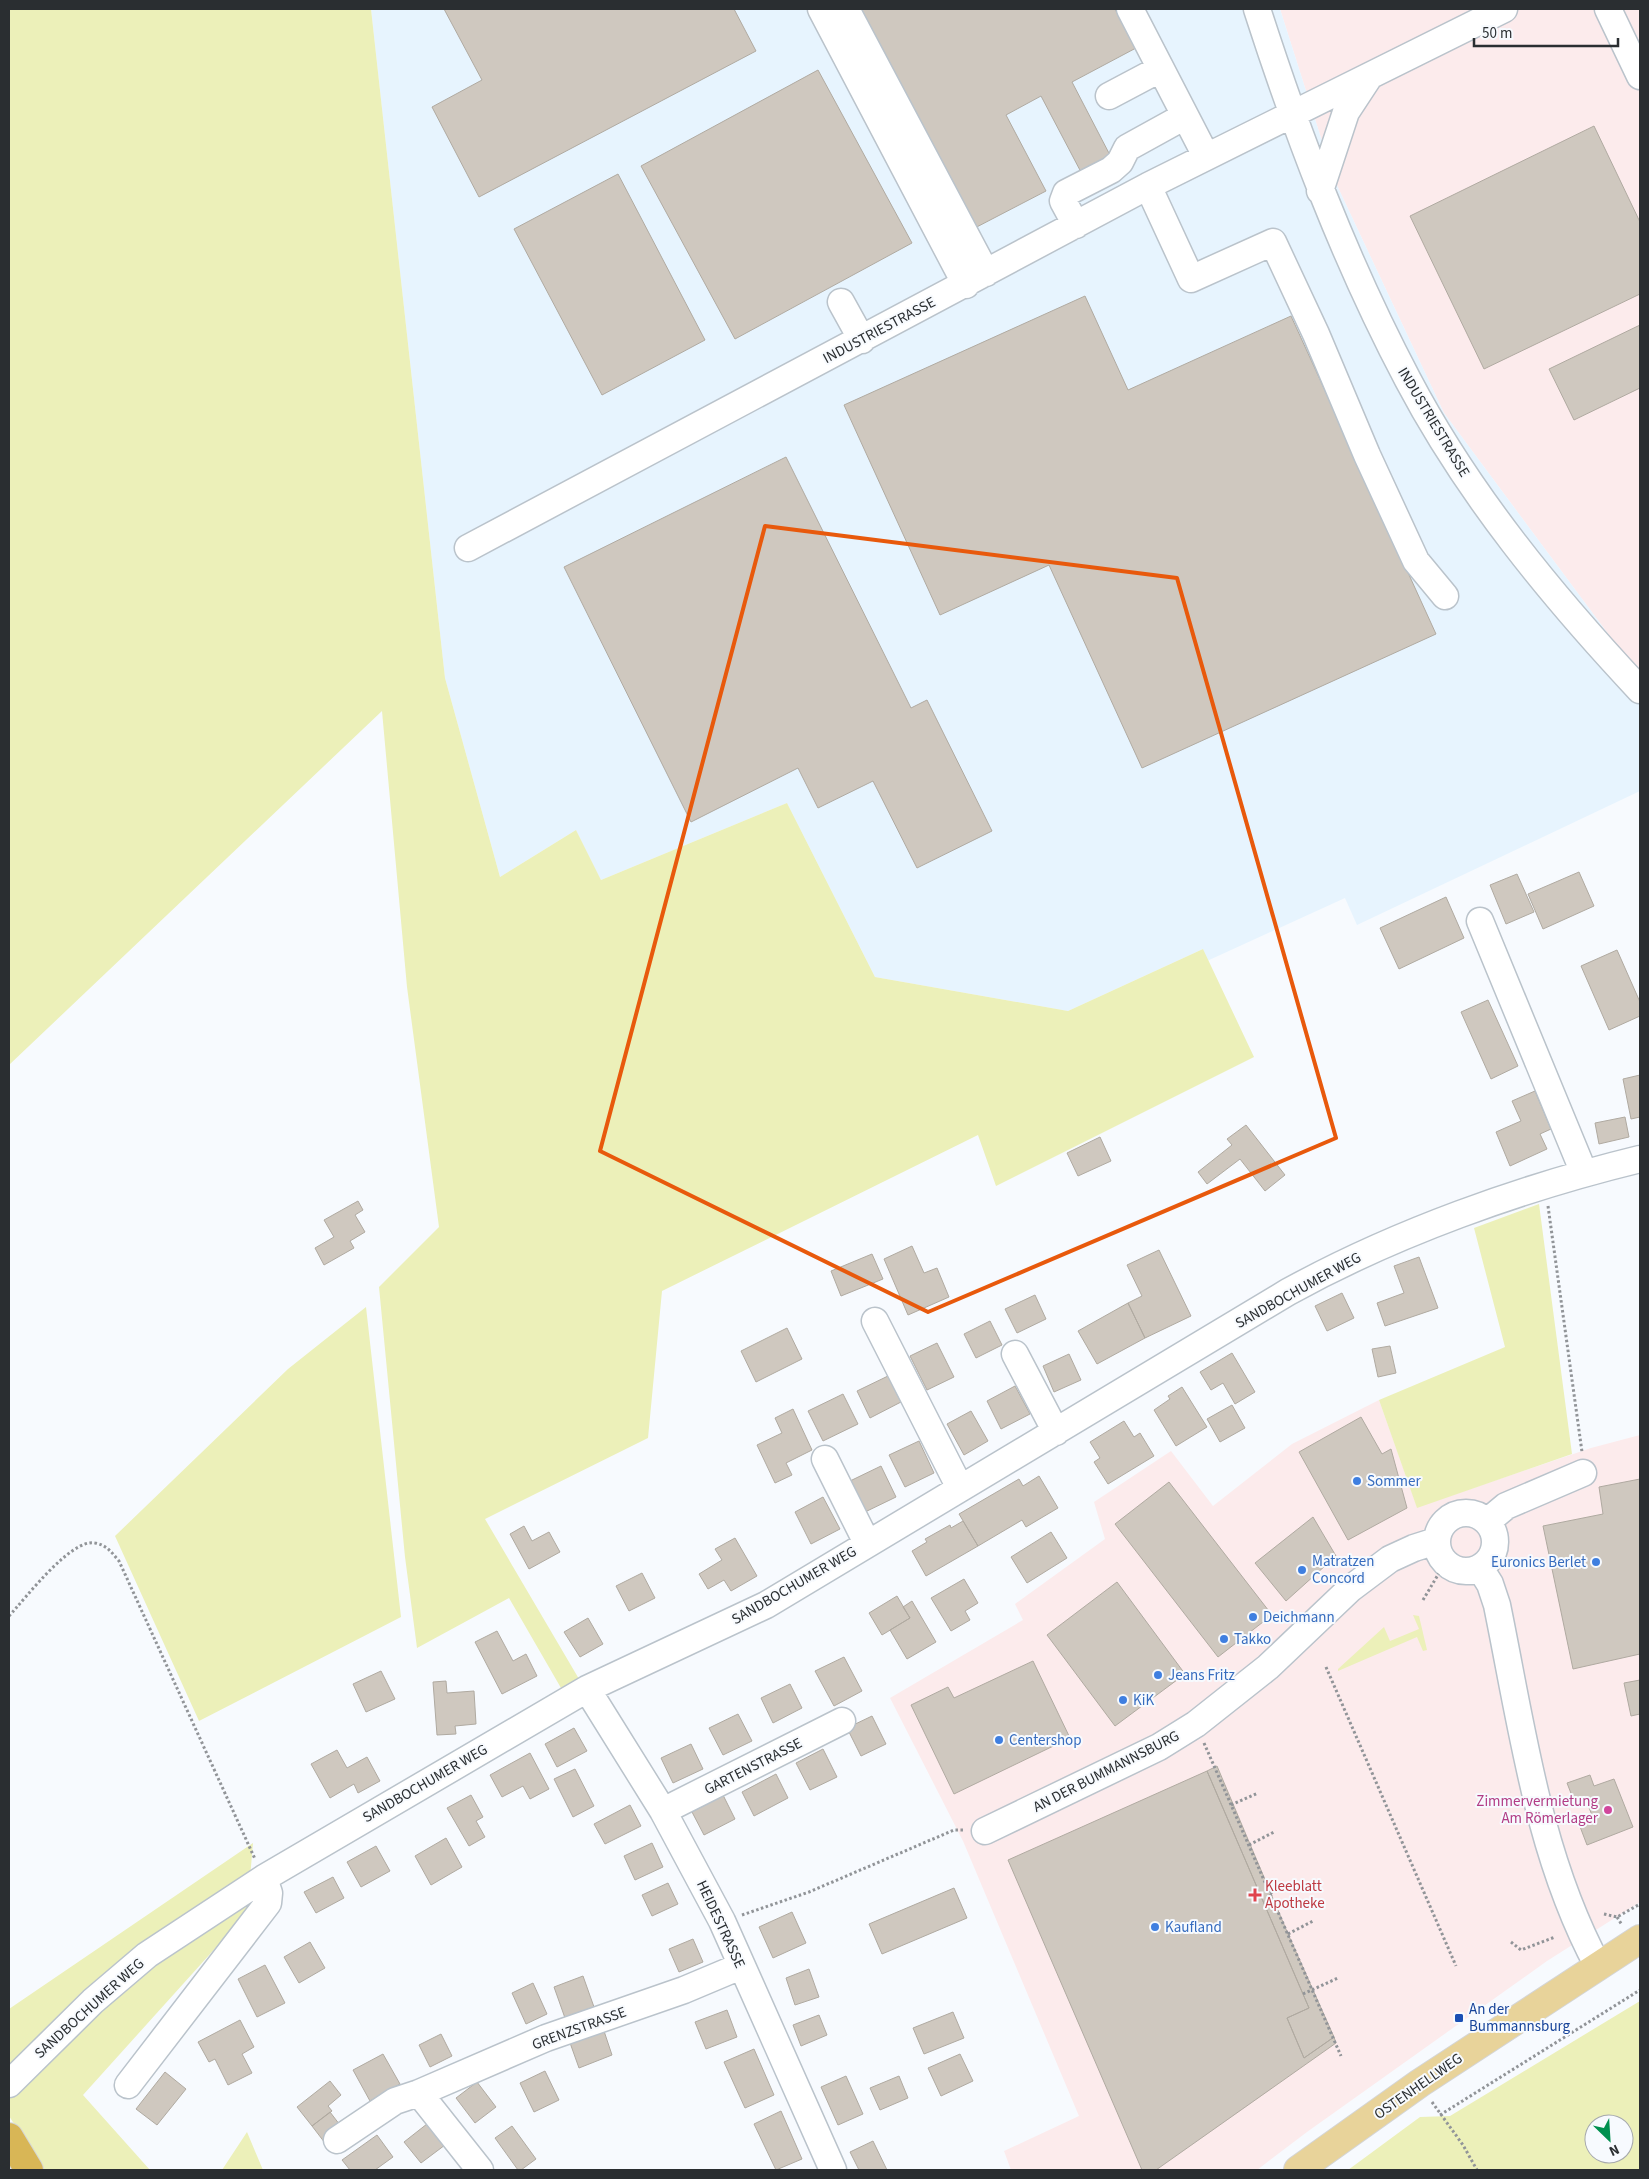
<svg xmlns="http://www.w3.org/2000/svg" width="1649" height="2179" font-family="'Source Sans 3',sans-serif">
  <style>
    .commercial { fill: #fcebec }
    .built { fill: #e7f4fe }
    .green { fill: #ecf0b9; fill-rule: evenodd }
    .building { fill: #cfc8bf; stroke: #b0aaa1 }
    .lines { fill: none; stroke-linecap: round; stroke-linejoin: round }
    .minor-casing { stroke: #bac3cb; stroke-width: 29 }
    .major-casing { stroke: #d4d5d6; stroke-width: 30 }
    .highway-casing { stroke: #d4d5d6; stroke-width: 30 }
    .path { stroke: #919498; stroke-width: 3; stroke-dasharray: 2.5 2.5; stroke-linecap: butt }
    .minor { stroke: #fff; stroke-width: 26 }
    .major { stroke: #e8d39a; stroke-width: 28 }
    .highway { stroke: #d8b656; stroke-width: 28 }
    .marked { fill: none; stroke: #e8590c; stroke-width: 4; stroke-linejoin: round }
    .shop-dot { fill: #3f7fe0; stroke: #f7fafe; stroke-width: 2 }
    .hotel-dot { fill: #d1479c; stroke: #f7fafe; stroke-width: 2 }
    .health-dot { fill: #e0444e; stroke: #f7fafe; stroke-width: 2 }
    .transit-dot { fill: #1a4fb4; stroke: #f7fafe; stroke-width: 2 }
    .labels { text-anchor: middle; stroke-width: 4; stroke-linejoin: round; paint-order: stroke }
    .street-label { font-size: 15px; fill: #2a2e31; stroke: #f7fafe }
    .shop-label { font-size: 15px; fill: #366cbe; stroke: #f7fafe; text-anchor: start }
    .hotel-label { font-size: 15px; fill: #b23c85; stroke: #f7fafe; text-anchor: end }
    .health-label { font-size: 15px; fill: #be3a42; stroke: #f7fafe; text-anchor: start }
    .transit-label { font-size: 15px; fill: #164399; stroke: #f7fafe; text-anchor: start }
  </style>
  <rect width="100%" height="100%" fill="#f7fafe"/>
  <path class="commercial" d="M1280,9H1640V672L1623,654L1444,413L1334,179Z
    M1379,1400L1417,1507L1591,1448L1640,1435V1902L1547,1961L1307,2132L1257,2170H1011L1004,2151L1079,2116L963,1841L890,1698L1023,1620L1015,1604L1105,1539L1094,1502L1171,1451L1213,1506L1292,1444Z"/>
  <path class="built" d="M371,9H1280L1334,179L1444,413L1623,654L1640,672V791L1357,925L1345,898L1207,961L1203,949L1068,1011L875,977L787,803L601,880L576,830L500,877L445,678Z"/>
  <path class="green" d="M9,9H371L445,678L500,877L576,830L601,880L787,803L875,977L1068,1011L1203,949L1254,1057L996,1186L978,1135L662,1291L648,1438L485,1519L579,1679L561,1688L509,1598L417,1648L405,1557L379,1287L439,1227L407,987L382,711L9,1065Z
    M1539,1204L1572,1454L1417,1508L1379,1400L1505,1347L1474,1228Z
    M366,1307L401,1617L199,1721L115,1536L288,1369Z
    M1413,1615L1419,1616L1427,1650L1423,1651L1417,1637L1338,1671V1669L1384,1627L1390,1641L1419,1629Z
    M253,1843L247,1913L83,2095L150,2170H44L9,2116V2009Z
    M1640,2001V2170H1348L1420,2117L1450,2116ZM1594,2124H1624V2154H1594Z
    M247,2132L263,2170H222Z"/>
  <path class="building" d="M444,9H734L756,51L479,197L432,107L482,80Z
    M852,9H1115L1136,48L1072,82L1112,159L1082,174L1041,96L1006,115L1046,191L969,231Z
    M818,70L912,243L735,339L641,166Z
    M1594,126L1640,222V294L1484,369L1410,216Z
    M618,174L705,340L602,395L514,229Z
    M1085,296L1128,390L1291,316L1436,634L1142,768L1049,565L940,615L844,405Z
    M1640,325V388L1574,420L1549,369Z
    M786,457L911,708L927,700L992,831L917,868L873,781L818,808L798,768L691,822L564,567Z
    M1579,872L1594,906L1543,929L1528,894Z
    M1517,874L1534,912L1506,924L1490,885Z
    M1446,897L1464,938L1399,969L1380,928Z
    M1617,950L1640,1002V1016L1609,1030L1581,966Z
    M1488,1000L1518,1066L1491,1079L1461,1012Z
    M1640,1075V1117L1631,1119L1623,1079Z
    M1535,1091L1551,1129L1540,1134L1547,1149L1510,1166L1496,1132L1521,1121L1512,1101Z
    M1625,1117L1629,1137L1599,1144L1595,1123Z
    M1246,1125L1285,1175L1265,1191L1240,1159L1207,1184L1198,1172L1232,1145L1227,1139Z
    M1100,1137L1111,1161L1078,1176L1067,1153Z
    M358,1201L363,1210L355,1215L365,1232L350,1241L354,1248L324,1265L315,1248L334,1237L324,1220Z
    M912,1246L924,1273L937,1268L949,1297L908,1315L884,1259Z
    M1159,1250L1191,1316L1145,1338L1128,1303L1142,1296L1127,1265Z
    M872,1254L883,1279L841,1296L831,1271Z
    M1419,1257L1438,1308L1385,1326L1377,1303L1404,1293L1394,1266Z
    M1342,1293L1354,1318L1327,1331L1315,1306Z
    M1035,1295L1046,1319L1017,1333L1005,1309Z
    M1128,1303L1145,1338L1097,1364L1078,1331Z
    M990,1321L1002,1345L976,1358L964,1334Z
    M787,1328L802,1359L756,1382L741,1351Z
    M937,1343L954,1377L927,1390L910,1356Z
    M1390,1346L1396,1373L1378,1377L1372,1349Z
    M1232,1353L1255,1392L1235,1404L1223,1383L1211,1390L1200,1372Z
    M1069,1354L1081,1380L1054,1392L1043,1366Z
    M888,1376L901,1402L870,1418L857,1391Z
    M1015,1386L1030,1414L1001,1429L987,1401Z
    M1182,1387L1207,1427L1176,1446L1154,1410L1170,1399L1168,1396Z
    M843,1394L858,1424L823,1441L808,1411Z
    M1232,1405L1245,1428L1220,1442L1207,1419Z
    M793,1409L812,1450L786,1463L792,1475L775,1483L757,1445L782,1433L775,1418Z
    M971,1411L988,1441L964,1455L947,1424Z
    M1361,1417L1382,1454L1391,1449L1407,1508L1348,1540L1299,1452Z
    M1124,1421L1134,1437L1140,1433L1154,1456L1108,1484L1094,1462L1100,1458L1090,1442Z
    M919,1441L934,1473L905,1487L889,1455Z
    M881,1466L896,1497L865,1512L850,1481Z
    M1039,1476L1058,1508L1026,1527L1022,1520L978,1546L959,1514L1019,1479L1023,1486Z
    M1640,1479V1654L1573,1669L1543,1526L1603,1514L1599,1487Z
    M1169,1482L1272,1615L1218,1657L1115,1524Z
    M823,1497L840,1529L811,1544L795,1512Z
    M1313,1517L1336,1556L1286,1601L1255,1563Z
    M963,1521L978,1546L926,1576L912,1551L927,1542L925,1539L950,1525L951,1528Z
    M524,1526L532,1541L549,1532L560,1552L529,1569L510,1534Z
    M1051,1532L1067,1558L1027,1583L1011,1557Z
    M735,1538L757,1576L731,1591L724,1580L708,1589L699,1574L722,1560L715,1549Z
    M642,1573L655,1598L629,1611L616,1586Z
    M964,1579L978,1603L965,1611L970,1620L951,1631L931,1598Z
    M1117,1582L1185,1674L1115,1726L1047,1635Z
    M897,1596L910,1618L882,1635L869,1613Z
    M912,1601L936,1642L907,1659L890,1630L910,1618L903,1607Z
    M588,1618L603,1644L580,1657L564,1632Z
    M497,1631L513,1661L526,1654L537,1676L502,1694L475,1642Z
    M844,1657L862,1691L834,1706L815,1671Z
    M1033,1661L1070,1738L954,1794L911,1705L948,1687L954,1698Z
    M381,1671L395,1699L366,1712L353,1684Z
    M1640,1680V1714L1631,1716L1624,1683Z
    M446,1681L447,1693L474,1691L476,1724L455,1726L456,1734L437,1735L433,1682Z
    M790,1684L802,1708L773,1723L761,1698Z
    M738,1714L752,1741L723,1755L709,1728Z
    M872,1716L886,1744L861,1756L847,1728Z
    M574,1728L587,1751L557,1767L545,1744Z
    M691,1744L703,1769L673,1783L661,1758Z
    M823,1749L837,1777L810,1790L796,1763Z
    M337,1750L347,1768L367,1757L380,1781L358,1793L354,1784L330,1798L311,1764Z
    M530,1753L549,1789L530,1799L523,1786L502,1797L490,1775Z
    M1217,1766L1288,1934L1334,2037L1304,2058L1287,2018L1309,2008L1207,1771Z
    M575,1769L594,1806L573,1817L554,1779Z
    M1207,1771L1309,2008L1287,2018L1304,2058L1334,2037L1336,2043L1156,2170H1142L1008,1860Z
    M776,1774L788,1798L754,1816L742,1792Z
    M1590,1775L1594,1786L1614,1779L1633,1827L1587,1845L1579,1824L1593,1818L1585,1797L1574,1801L1567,1783Z
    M471,1795L483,1817L476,1821L485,1837L469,1846L447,1808Z
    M723,1795L735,1819L704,1835L692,1812Z
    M630,1805L641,1826L605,1844L594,1824Z
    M446,1838L462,1867L431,1885L415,1856Z
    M652,1843L663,1867L635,1880L624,1856Z
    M376,1846L390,1871L361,1887L347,1862Z
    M333,1877L344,1898L316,1913L304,1892Z
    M668,1883L678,1904L652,1916L642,1895Z
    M954,1888L967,1918L882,1954L869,1924Z
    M792,1912L806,1943L773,1958L759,1927Z
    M693,1939L703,1962L679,1972L669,1949Z
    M310,1942L325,1968L299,1983L284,1957Z
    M265,1965L285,2003L257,2017L238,1979Z
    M809,1969L819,1997L795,2005L786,1978Z
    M583,1976L594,2007L565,2018L554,1987Z
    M533,1983L547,2014L526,2024L512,1993Z
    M727,2010L737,2037L706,2049L695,2022Z
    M953,2012L964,2038L924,2054L913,2028Z
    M819,2015L827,2035L801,2046L793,2025Z
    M240,2020L254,2047L242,2054L252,2073L228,2085L215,2059L209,2062L198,2042Z
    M603,2028L612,2055L579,2068L569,2040Z
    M441,2034L452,2056L430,2067L419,2045Z
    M754,2049L774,2095L745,2108L724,2062Z
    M383,2054L400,2084L370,2101L353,2070Z
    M960,2054L973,2081L941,2096L928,2068Z
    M545,2071L559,2100L534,2112L520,2083Z
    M165,2072L186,2089L157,2125L136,2109Z
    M846,2076L863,2114L838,2125L821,2087Z
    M899,2076L908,2098L880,2110L870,2088Z
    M330,2081L341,2095L328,2106L332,2111L312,2126L297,2107Z
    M477,2082L496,2107L475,2123L456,2098Z
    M781,2111L802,2159L776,2170L754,2124Z
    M330,2112L343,2129L325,2143L312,2126Z
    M432,2120L449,2142L421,2163L404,2142Z
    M512,2126L536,2159L521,2170H518L495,2138Z
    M377,2135L393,2157L375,2170H350L342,2160Z
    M873,2141L887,2170H859L850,2152Z"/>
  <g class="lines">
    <defs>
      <path id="minor" d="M821,9L966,285
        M846,9L986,273
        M1130,9L1206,156
        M1257,9C1298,136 1345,261 1408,380C1468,494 1552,596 1640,690
        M1608,9L1640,76
        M1109,96L1160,69
        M1148,186L1191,279L1273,242L1316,334L1367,455L1416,561L1445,596
        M1320,191L1346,112L1369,77
        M1076,225L1063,201L1066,193L1111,170L1120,162L1127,148L1185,116
        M841,302L862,340
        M468,548L1148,186L1504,9
        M1480,921L1584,1173
        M875,1321L960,1488
        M1015,1354L1056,1432
        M825,1459L867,1543
        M1437 1542a29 29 0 1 1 58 0a29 29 0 1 1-58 0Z
        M1488,1521L1506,1506L1583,1473
        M1480,1568L1490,1584L1497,1605C1522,1727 1538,1855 1598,1966
        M587,1689L663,1811L722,1921L833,2170
        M663,1811L842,1721
        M985,1831L1159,1747L1196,1724L1268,1667L1350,1589L1390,1559L1414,1548L1436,1541
        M9,2084L93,2001L147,1955L264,1878L587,1689L766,1605L1288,1292C1395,1233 1521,1188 1640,1159
        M128,2085L268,1903L269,1893L264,1878
        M337,2140L395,2101L419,2093
        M480,2170L419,2093L546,2038L684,1990L741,1966"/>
      <path id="major" d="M1298,2170L1420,2083L1640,1939"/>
      <path id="highway" d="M9,2137L29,2170"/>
    </defs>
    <use href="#minor" class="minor-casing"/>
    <use href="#major" class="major-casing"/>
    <use href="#highway" class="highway-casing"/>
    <path class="path" d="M1548,1206L1582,1452
      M1423,1600L1445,1563
      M9,1616C25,1599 71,1538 95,1543C107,1545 112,1553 119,1561L255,1859
      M1326,1667L1456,1966
      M1204,1743L1341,2056
      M1231,1805L1258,1793
      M1249,1845L1274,1832
      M1270,1893L1296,1882
      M1604,1914L1617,1917L1640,1904
      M742,1915L809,1892L954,1830H964
      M1617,1917L1622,1925
      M1288,1934L1313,1921
      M1511,1942L1521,1950L1555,1937
      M1303,1994L1338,1978
      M1432,2102L1463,2145L1477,2170
      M1440,2115L1640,1990"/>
    <use href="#minor" class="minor"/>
    <use href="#major" class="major"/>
    <use href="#highway" class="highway"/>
  </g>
  <path class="marked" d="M765,526L1177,578L1336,1138L928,1312L600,1151Z"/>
  <g class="shop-dot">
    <circle cx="1357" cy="1481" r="5"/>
    <circle cx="1596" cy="1562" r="5"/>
    <circle cx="1302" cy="1570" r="5"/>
    <circle cx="1253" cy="1617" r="5"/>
    <circle cx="1224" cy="1639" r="5"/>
    <circle cx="1158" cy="1675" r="5"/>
    <circle cx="1123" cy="1700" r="5"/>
    <circle cx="999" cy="1740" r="5"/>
    <circle cx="1155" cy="1927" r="5"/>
  </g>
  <circle class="hotel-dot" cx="1608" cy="1810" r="5"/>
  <path class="health-dot" d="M1252.5 1887.5h5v5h5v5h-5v5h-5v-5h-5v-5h5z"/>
  <rect class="transit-dot" x="1454" y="2013" width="10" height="10" rx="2.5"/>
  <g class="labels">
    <g class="street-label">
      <text transform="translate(879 330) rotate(-28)" y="5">INDUSTRIESTRASSE</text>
      <text transform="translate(1434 422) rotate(59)" y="5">INDUSTRIESTRASSE</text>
      <text transform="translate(1298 1290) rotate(-29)" y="5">SANDBOCHUMER WEG</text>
      <text transform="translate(794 1585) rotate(-30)" y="5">SANDBOCHUMER WEG</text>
      <text transform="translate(753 1766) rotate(-27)" y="5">GARTENSTRASSE</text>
      <text transform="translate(1106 1771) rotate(-27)" y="5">AN DER BUMMANNSBURG</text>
      <text transform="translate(425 1783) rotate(-30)" y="5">SANDBOCHUMER WEG</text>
      <text transform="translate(721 1924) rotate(65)" y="5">HEIDESTRASSE</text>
      <text transform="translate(89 2008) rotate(-42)" y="5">SANDBOCHUMER WEG</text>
      <text transform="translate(579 2028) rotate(-20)" y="5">GRENZSTRASSE</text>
      <text transform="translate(1418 2086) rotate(-35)" y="5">OSTENHELLWEG</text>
    </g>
    <g class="shop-label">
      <text x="1367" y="1486">Sommer</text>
      <text x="1312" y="1566">Matratzen<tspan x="1312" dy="17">Concord</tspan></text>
      <text x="1586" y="1567" text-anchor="end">Euronics Berlet</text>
      <text x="1263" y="1622">Deichmann</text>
      <text x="1234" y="1644">Takko</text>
      <text x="1168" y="1680">Jeans Fritz</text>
      <text x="1133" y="1705">KiK</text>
      <text x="1009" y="1745">Centershop</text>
      <text x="1165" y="1932">Kaufland</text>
    </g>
    <g class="hotel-label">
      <text x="1598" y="1806">Zimmervermietung<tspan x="1598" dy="17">Am Römerlager</tspan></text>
    </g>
    <g class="health-label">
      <text x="1265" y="1891">Kleeblatt<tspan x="1265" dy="17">Apotheke</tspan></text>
    </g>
    <g class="transit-label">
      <text x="1469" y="2014">An der<tspan x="1469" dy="17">Bummannsburg</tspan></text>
    </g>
  </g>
  <rect width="1649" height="2179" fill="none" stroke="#2a2e31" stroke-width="20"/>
  <g transform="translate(1609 2139) rotate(155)"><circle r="24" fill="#f7fafe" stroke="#a5a8ac"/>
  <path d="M0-4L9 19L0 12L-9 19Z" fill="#00904f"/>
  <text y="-8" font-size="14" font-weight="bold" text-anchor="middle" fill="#2a2e31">N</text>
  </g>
  <path d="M1474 38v8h144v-8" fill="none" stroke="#2a2e31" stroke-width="2.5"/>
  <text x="1482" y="38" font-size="15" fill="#2a2e31" stroke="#f7fafe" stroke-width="4" paint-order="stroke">50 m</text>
</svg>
